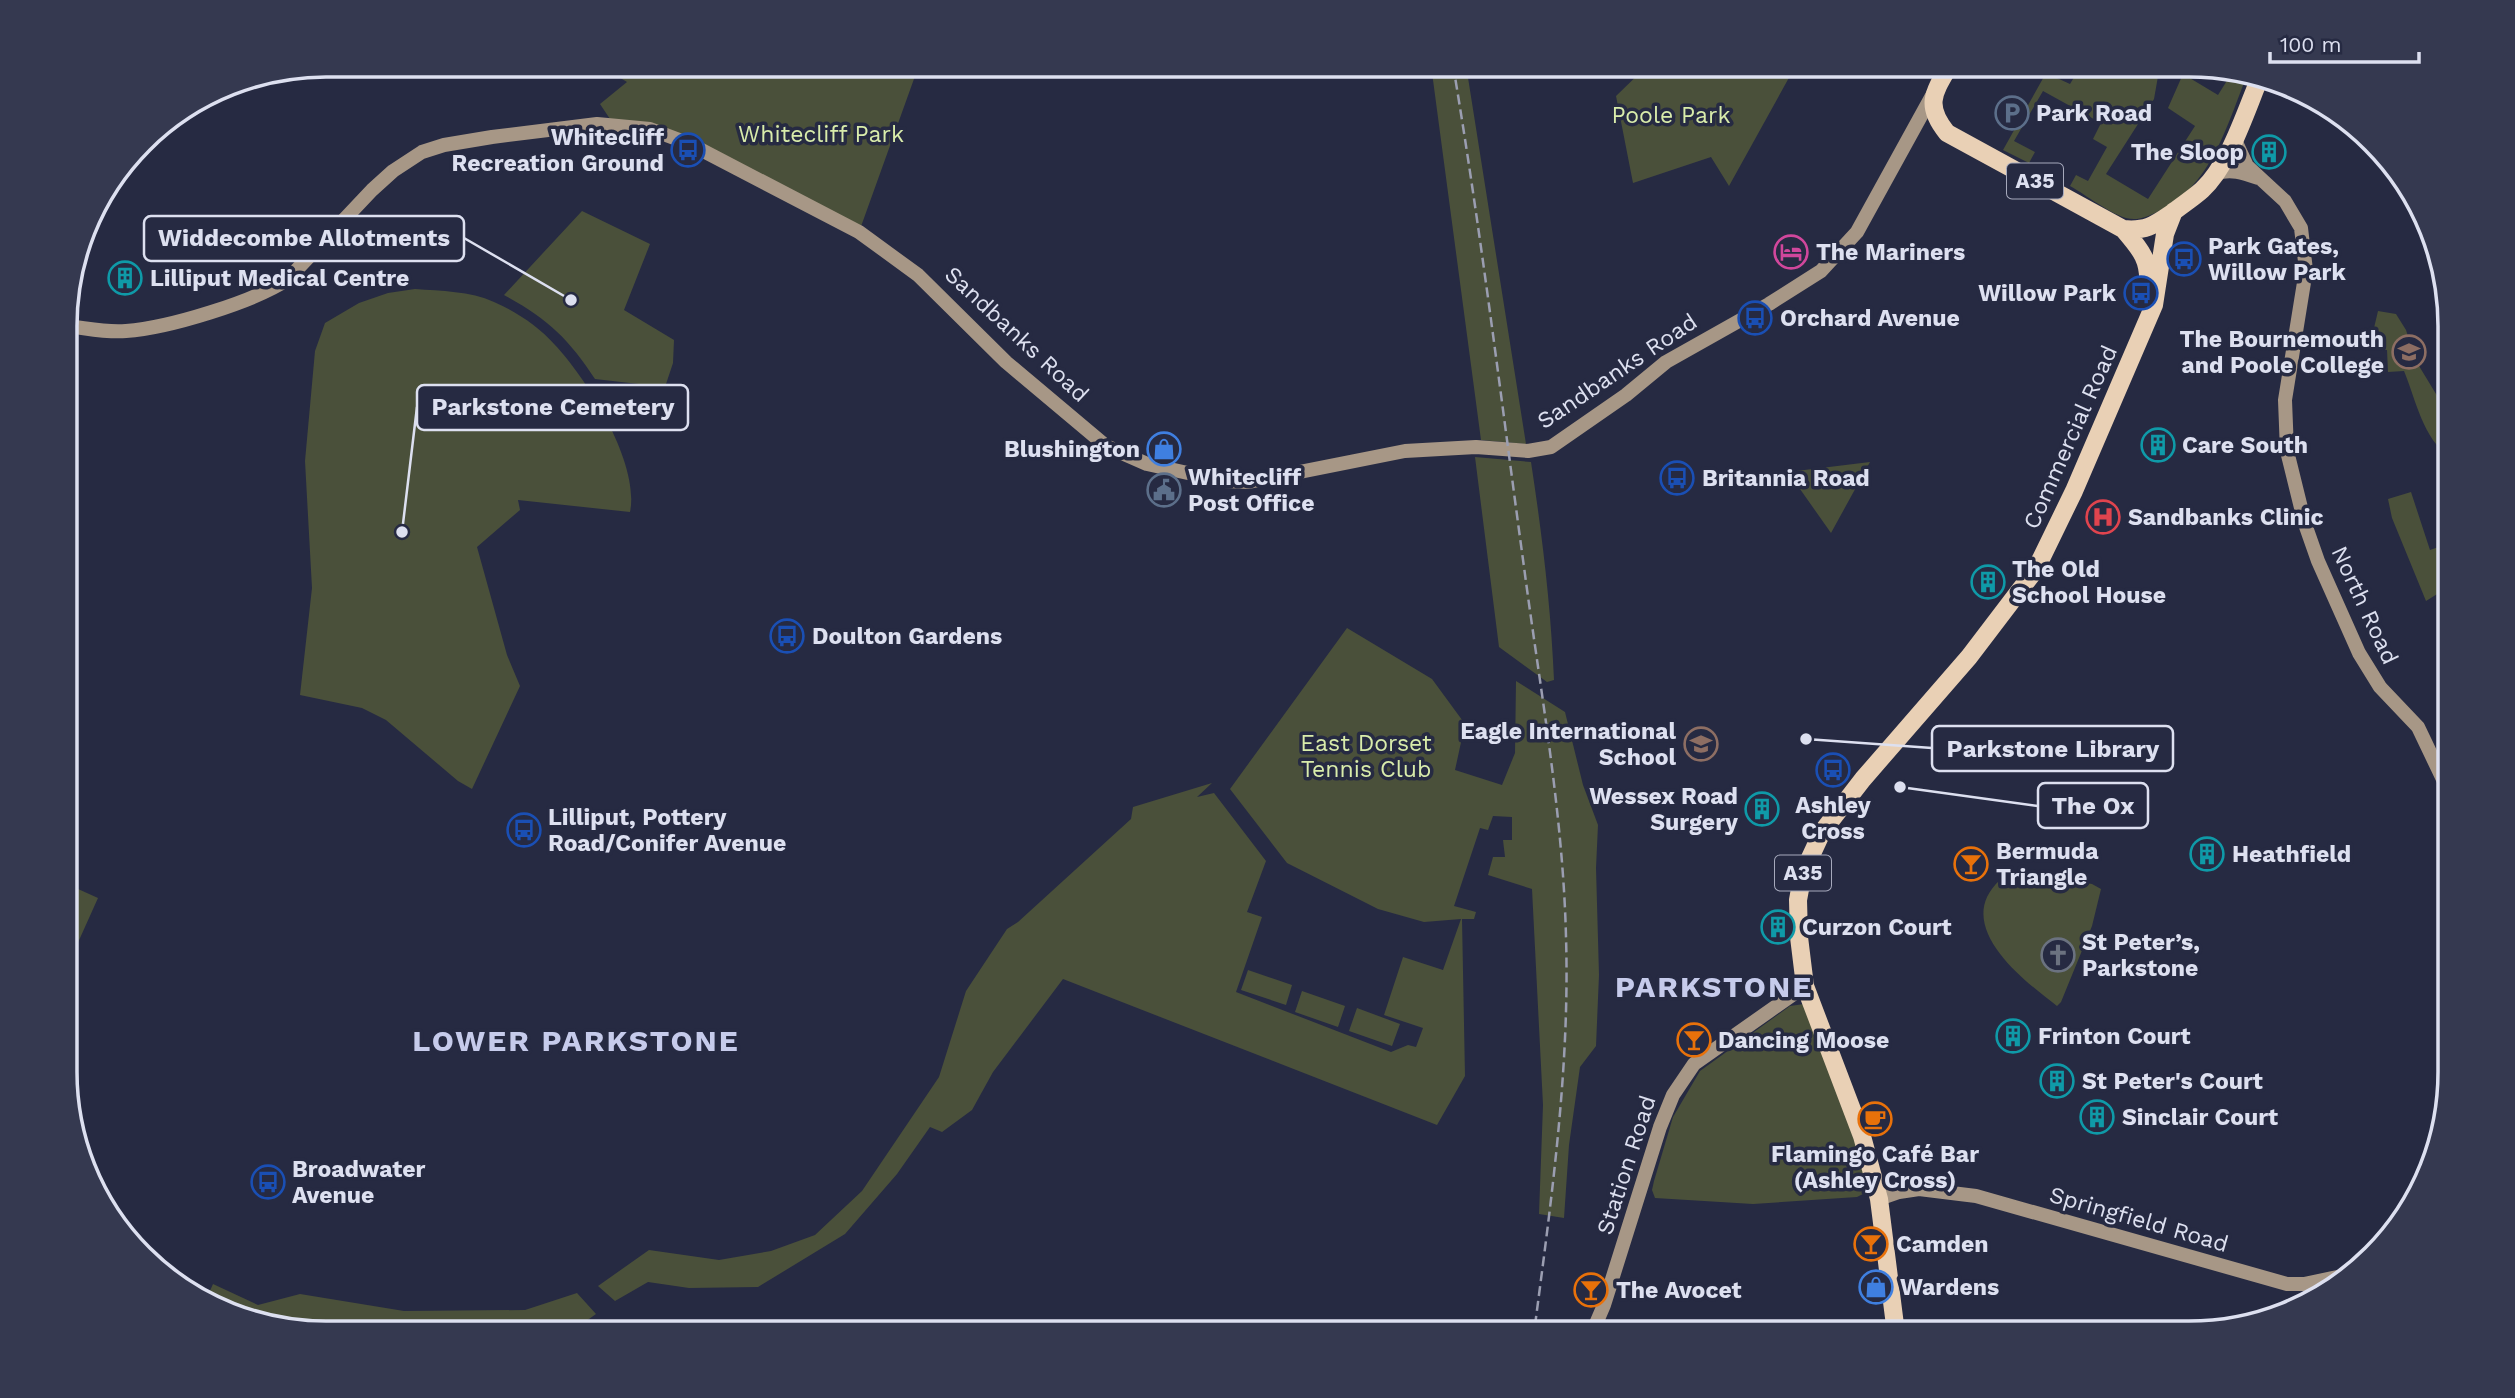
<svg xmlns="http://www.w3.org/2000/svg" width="2515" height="1398" font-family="'Work Sans',sans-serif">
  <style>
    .green { fill: #4a503a }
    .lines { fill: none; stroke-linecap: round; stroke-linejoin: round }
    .secondary { stroke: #a79786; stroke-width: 14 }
    .highway { stroke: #e9d0b5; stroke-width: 18 }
    .rail { stroke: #9b9eb1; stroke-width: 2.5; stroke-dasharray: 10 5; stroke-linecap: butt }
    .labels { text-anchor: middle; stroke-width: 7; stroke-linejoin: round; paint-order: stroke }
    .shield { fill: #262a42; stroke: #a6a9bc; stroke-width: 2 }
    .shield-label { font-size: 21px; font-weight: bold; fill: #dde0f0 }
    .poi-label { font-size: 23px; font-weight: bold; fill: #dde0f0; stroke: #262a42; text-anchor: start }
    .park-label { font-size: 23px; fill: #d9ecab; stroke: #262a42 }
    .street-label { font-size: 23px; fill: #dde0f0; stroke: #262a42 }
    .district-label { font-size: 30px; font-weight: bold; letter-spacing: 2px; fill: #c6cbeb; stroke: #262a42 }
    .rim { fill: none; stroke: #dde0f0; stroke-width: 3.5 }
    .leader { fill: none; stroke: #dde0f0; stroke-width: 2.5 }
    .callout-dot { fill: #dde0f0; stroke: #262a42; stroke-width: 2.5 }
    .callout { fill: #262a42; stroke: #dde0f0; stroke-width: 2.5 }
    .callout-label { font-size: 24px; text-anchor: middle; font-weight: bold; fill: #dde0f0 }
  </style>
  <rect width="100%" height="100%" fill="#262a42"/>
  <path class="green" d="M599,65H919L859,232L690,144L614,125L600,104L627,82Z
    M1431,65H1466L1526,444L1481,440Z
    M1648,65H1796L1729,186L1711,157L1633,183L1616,96Z
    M2070,65H2138L2141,70L2145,65H2160L2154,99L2106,174L2148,199L2195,126L2168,108L2183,74L2218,95L2233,71L2248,73C2227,124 2212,187 2157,212C2146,217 2138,221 2126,218C2109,213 2086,195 2070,186L2076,175L2088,181L2107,147L2093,139L2101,123L2043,91L2014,141L2035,152L2029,163L2003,150L2046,73L2070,84L2076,74L2068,70Z
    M582,211L650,244L624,310L674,340L673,363L665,387L595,379C569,339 547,318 504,295Z
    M415,289C441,291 470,291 494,302C517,312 539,327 555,345C588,380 640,464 630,512L518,500L520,510L477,547L507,655L520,686L472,789L458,781L386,720L362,708L300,695L312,588L305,461L315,351L325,323L359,303L388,293Z
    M2378,311L2396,314L2406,330L2416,361L2450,417V458C2422,436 2417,403 2404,371L2388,372L2387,350L2376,349L2374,328Z
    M1475,457L1531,462C1542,534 1551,607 1554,680L1547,682L1499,647Z
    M1870,462L1831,533L1788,472Z
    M2411,492L2430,550L2450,543V586L2426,601L2392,518L2388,499Z
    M1347,628L1432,679L1465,724L1455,770L1502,785L1515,753L1516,681L1565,712L1583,785L1598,825L1596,868L1599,975L1596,1046L1580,1067L1569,1145L1564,1218L1539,1214L1543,1105L1532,889L1488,875L1493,857H1505L1503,840H1512V817L1493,816L1488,830L1480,828L1454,906L1476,912L1474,919H1462L1465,1076L1437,1125L1063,979L993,1072L972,1110L942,1132L930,1127L897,1174L845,1234L758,1287L689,1288L648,1282L615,1301L598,1286L649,1250L719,1260L771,1251L815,1235L862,1191L939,1077L966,991L1007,929L1018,922L1131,819L1133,807L1212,783L1197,797L1214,793L1266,861L1247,912L1262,917L1236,992L1391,1052L1408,1045L1416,1047L1423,1028L1384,1015L1403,957L1443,970L1461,919L1424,922L1378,909L1287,863L1230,789Z
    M2046,875L2092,884L2101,889L2092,926L2061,1002L2057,1006C2023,980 1951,925 2000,880Z
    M67,884L98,898L67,967Z
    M1248,970L1292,985L1286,1005L1241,990Z
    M1302,991L1345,1006L1338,1027L1295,1012Z
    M1804,1004C1816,1037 1872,1166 1865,1193L1857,1197L1753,1204L1655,1198L1652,1190L1654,1181L1673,1117L1700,1071L1790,1006Z
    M1357,1008L1400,1024L1392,1046L1349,1031Z
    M213,1284L258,1305L300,1294L404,1311L525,1310L577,1293L596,1314L582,1324L461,1333H361L315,1319L293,1329L258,1324L205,1302Z"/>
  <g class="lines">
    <path class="secondary" d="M2234,138L2247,166L2285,201L2301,228L2306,270L2285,400L2287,451L2305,524L2318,561L2359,653L2380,687L2418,727L2450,794
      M2215,174C2230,168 2244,173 2258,178
      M67,326C86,328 107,333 126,331C168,328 254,302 288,279L372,190L393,171L422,152L444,145L492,137L597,124L650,129L690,144L859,232L918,275L1006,362L1106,446L1147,464L1224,481L1249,482L1405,451L1476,447L1528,451L1551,447L1626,395L1666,362L1769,304L1821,271L1857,232L1933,94
      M1879,1199L1899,1192L1919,1189L1976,1196L2287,1284H2304L2347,1275
      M1592,1333L1604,1305L1660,1127L1673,1095L1694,1064L1805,986"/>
    <path class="highway" d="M1950,65C1934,92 1924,105 1947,133L2123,229C2146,231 2153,226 2172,213C2182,205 2193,198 2202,190C2230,164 2246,110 2261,75
      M2123,229C2140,249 2150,259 2148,286
      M1896,1333L1879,1199L1862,1136L1805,986L1799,937L1798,900L1803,873L1822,832L1863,779L1969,657L2036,569L2074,491L2154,305L2165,234L2174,211"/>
    <path class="rail" d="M1453,65C1481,231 1501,399 1524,567C1540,689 1563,813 1566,937C1570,1070 1551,1202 1534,1333"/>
  </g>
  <defs>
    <symbol id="parking-ring" viewBox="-11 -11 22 22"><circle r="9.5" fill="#262a42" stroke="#5c6f8a" stroke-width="1.5"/><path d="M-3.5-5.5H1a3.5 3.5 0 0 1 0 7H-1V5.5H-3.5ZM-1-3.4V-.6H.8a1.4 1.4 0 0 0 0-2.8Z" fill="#5c6f8a"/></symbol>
    <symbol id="bus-ring" viewBox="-11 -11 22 22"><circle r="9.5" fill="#262a42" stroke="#1a4fb4" stroke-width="1.5"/><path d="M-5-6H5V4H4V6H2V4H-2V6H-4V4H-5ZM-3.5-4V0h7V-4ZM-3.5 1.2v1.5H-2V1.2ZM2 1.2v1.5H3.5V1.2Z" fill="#1a4fb4"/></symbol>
    <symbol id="building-ring" viewBox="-11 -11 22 22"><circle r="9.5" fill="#262a42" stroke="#0f9aa8" stroke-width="1.5"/><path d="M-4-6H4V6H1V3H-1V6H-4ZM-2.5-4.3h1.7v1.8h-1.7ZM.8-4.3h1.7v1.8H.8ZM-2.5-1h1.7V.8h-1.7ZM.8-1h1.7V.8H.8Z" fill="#0f9aa8"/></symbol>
    <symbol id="hotel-ring" viewBox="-11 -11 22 22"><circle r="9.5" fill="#262a42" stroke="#d1479c" stroke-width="1.5"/><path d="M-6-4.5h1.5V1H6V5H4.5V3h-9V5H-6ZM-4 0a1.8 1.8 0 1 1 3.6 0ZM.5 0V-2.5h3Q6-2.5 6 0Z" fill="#d1479c"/></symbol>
    <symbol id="university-ring" viewBox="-11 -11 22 22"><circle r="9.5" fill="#262a42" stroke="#8d6e63" stroke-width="1.5"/><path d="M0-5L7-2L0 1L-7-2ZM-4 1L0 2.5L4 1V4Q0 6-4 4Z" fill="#8d6e63"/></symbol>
    <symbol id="shop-ring" viewBox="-11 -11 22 22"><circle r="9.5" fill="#262a42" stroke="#3f7fe0" stroke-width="1.5"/><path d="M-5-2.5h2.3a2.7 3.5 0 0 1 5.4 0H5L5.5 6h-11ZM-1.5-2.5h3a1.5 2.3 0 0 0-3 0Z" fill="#3f7fe0"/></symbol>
    <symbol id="civic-ring" viewBox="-11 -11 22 22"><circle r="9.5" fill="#262a42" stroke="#5c6f8a" stroke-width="1.5"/><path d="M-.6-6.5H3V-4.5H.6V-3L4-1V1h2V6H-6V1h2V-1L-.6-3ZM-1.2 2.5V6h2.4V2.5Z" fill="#5c6f8a"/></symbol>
    <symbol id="hospital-ring" viewBox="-11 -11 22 22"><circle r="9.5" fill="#262a42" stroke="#e0444e" stroke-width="1.5"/><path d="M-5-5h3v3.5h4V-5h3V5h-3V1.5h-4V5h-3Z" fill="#e0444e"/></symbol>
    <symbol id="school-ring" viewBox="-11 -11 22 22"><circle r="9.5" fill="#262a42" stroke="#8d6e63" stroke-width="1.5"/><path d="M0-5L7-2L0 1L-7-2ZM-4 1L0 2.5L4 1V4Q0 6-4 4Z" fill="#8d6e63"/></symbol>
    <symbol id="bar-ring" viewBox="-11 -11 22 22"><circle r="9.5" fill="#262a42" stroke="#e8710a" stroke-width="1.5"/><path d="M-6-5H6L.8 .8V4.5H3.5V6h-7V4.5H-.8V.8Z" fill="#e8710a"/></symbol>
    <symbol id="church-ring" viewBox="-11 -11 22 22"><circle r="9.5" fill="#262a42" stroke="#6b7280" stroke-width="1.5"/><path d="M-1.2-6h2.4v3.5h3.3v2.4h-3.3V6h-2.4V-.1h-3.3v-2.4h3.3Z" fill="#6b7280"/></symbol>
    <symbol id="cafe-ring" viewBox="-11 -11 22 22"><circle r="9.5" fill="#262a42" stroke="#e8710a" stroke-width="1.5"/><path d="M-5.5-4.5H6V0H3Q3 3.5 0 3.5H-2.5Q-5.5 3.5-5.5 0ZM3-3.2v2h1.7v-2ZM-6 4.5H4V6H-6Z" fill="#e8710a"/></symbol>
  </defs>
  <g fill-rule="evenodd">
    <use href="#parking-ring" x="1993" y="94" width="38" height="38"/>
    <use href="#bus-ring" x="669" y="131" width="38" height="38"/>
    <use href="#building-ring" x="2250" y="133" width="38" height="38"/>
    <use href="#hotel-ring" x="1772" y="233" width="38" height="38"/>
    <use href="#bus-ring" x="2165" y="240" width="38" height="38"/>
    <use href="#building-ring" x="106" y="259" width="38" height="38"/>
    <use href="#bus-ring" x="2122" y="274" width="38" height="38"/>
    <use href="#bus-ring" x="1736" y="299" width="38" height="38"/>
    <use href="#university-ring" x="2390" y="333" width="38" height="38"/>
    <use href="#building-ring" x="2139" y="426" width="38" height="38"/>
    <use href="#shop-ring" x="1145" y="430" width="38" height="38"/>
    <use href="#bus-ring" x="1658" y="459" width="38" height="38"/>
    <use href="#civic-ring" x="1145" y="471" width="38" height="38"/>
    <use href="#hospital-ring" x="2084" y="498" width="38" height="38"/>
    <use href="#building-ring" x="1969" y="563" width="38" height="38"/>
    <use href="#bus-ring" x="768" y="617" width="38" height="38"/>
    <use href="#school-ring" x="1682" y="725" width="38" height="38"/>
    <use href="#bus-ring" x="1814" y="751" width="38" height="38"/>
    <use href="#building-ring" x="1743" y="790" width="38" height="38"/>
    <use href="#bus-ring" x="505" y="811" width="38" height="38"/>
    <use href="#building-ring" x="2188" y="835" width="38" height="38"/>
    <use href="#bar-ring" x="1952" y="845" width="38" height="38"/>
    <use href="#building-ring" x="1759" y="908" width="38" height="38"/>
    <use href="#church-ring" x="2039" y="936" width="38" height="38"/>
    <use href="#building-ring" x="1994" y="1017" width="38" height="38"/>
    <use href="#bar-ring" x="1675" y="1021" width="38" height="38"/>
    <use href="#building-ring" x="2038" y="1062" width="38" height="38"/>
    <use href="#building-ring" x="2078" y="1098" width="38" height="38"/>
    <use href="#cafe-ring" x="1856" y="1100" width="38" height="38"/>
    <use href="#bus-ring" x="249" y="1163" width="38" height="38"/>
    <use href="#bar-ring" x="1852" y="1225" width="38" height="38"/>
    <use href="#shop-ring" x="1857" y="1268" width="38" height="38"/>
    <use href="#bar-ring" x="1572" y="1271" width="38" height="38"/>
  </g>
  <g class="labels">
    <g class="shield">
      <rect x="2007" y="163.5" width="56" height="35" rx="5"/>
      <rect x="1775" y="855.5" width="56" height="35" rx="5"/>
    </g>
    <g class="shield-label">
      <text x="2035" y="188">A35</text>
      <text x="1803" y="880">A35</text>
    </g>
    <g class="poi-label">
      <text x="2036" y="121">Park Road</text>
      <text x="664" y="145" text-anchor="end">Whitecliff<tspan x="664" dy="26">Recreation Ground</tspan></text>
      <text x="2244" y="160" text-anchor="end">The Sloop</text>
      <text x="2208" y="254">Park Gates,<tspan x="2208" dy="26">Willow Park</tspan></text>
      <text x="1816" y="260">The Mariners</text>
      <text x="150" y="286">Lilliput Medical Centre</text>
      <text x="2116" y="301" text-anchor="end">Willow Park</text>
      <text x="1780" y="326">Orchard Avenue</text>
      <text x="2384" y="347" text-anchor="end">The Bournemouth<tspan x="2384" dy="26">and Poole College</tspan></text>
      <text x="2182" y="453">Care South</text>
      <text x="1140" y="457" text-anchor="end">Blushington</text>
      <text x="1188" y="485">Whitecliff<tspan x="1188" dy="26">Post Office</tspan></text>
      <text x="1702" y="486">Britannia Road</text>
      <text x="2128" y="525">Sandbanks Clinic</text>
      <text x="2012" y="577">The Old<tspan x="2012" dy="26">School House</tspan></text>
      <text x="812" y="644">Doulton Gardens</text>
      <text x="1676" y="739" text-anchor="end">Eagle International<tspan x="1676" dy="26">School</tspan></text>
      <text x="1738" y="804" text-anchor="end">Wessex Road<tspan x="1738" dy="26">Surgery</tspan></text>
      <text x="1833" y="813" text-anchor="middle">Ashley<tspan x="1833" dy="26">Cross</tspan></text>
      <text x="548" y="825">Lilliput, Pottery<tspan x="548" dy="26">Road/Conifer Avenue</tspan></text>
      <text x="1996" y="859">Bermuda<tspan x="1996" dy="26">Triangle</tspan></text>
      <text x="2232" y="862">Heathfield</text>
      <text x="1802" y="935">Curzon Court</text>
      <text x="2082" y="950">St Peter’s,<tspan x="2082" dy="26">Parkstone</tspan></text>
      <text x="2038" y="1044">Frinton Court</text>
      <text x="1718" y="1048">Dancing Moose</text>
      <text x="2082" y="1089">St Peter's Court</text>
      <text x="2122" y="1125">Sinclair Court</text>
      <text x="1875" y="1162" text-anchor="middle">Flamingo Café Bar<tspan x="1875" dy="26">(Ashley Cross)</tspan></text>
      <text x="292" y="1177">Broadwater<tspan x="292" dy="26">Avenue</tspan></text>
      <text x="1896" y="1252">Camden</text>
      <text x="1900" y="1295">Wardens</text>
      <text x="1616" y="1298">The Avocet</text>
    </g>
    <g class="park-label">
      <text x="1671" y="123">Poole Park</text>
      <text x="821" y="142">Whitecliff Park</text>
      <text x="1366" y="751">East Dorset<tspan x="1366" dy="26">Tennis Club</tspan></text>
    </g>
    <g class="street-label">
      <text transform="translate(1017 334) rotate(43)" y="8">Sandbanks Road</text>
      <text transform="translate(1617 371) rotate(-34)" y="8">Sandbanks Road</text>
      <text transform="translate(2070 437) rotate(-66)" y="8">Commercial Road</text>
      <text transform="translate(2365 605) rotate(65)" y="8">North Road</text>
      <text transform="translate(1626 1165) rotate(-72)" y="8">Station Road</text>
      <text transform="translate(2139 1219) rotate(16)" y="8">Springfield Road</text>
    </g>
    <g class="district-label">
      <text x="1714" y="997">PARKSTONE</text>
      <text x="576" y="1051">LOWER PARKSTONE</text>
    </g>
  </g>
  <path d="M0 0H2515V1398H0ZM326 77H2189A249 249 0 0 1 2438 326V1072A249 249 0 0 1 2189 1321H326A249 249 0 0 1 77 1072V326A249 249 0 0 1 326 77Z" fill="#353950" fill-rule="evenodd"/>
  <path class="rim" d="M326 77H2189A249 249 0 0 1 2438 326V1072A249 249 0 0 1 2189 1321H326A249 249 0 0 1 77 1072V326A249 249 0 0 1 326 77Z"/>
  <path class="leader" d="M571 300L464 238M402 532L417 407M1806 739L1932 748M1900 787L2038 806"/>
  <g class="callout-dot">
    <circle cx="571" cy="300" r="7"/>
    <circle cx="402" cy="532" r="7"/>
    <circle cx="1806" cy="739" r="7"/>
    <circle cx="1900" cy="787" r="7"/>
  </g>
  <g class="callout">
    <rect x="144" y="216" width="320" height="45" rx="7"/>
    <rect x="417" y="385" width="271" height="45" rx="7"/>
    <rect x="1932" y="726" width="241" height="45" rx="7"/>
    <rect x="2038" y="783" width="110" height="45" rx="7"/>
  </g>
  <g class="callout-label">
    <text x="304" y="246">Widdecombe Allotments</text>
    <text x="553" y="415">Parkstone Cemetery</text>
    <text x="2053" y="757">Parkstone Library</text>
    <text x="2093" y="814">The Ox</text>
  </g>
  <path d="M2270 52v10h149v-10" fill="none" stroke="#dde0f0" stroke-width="3.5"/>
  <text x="2280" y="52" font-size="21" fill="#dde0f0" stroke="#262a42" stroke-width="5" paint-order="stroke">100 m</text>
</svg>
